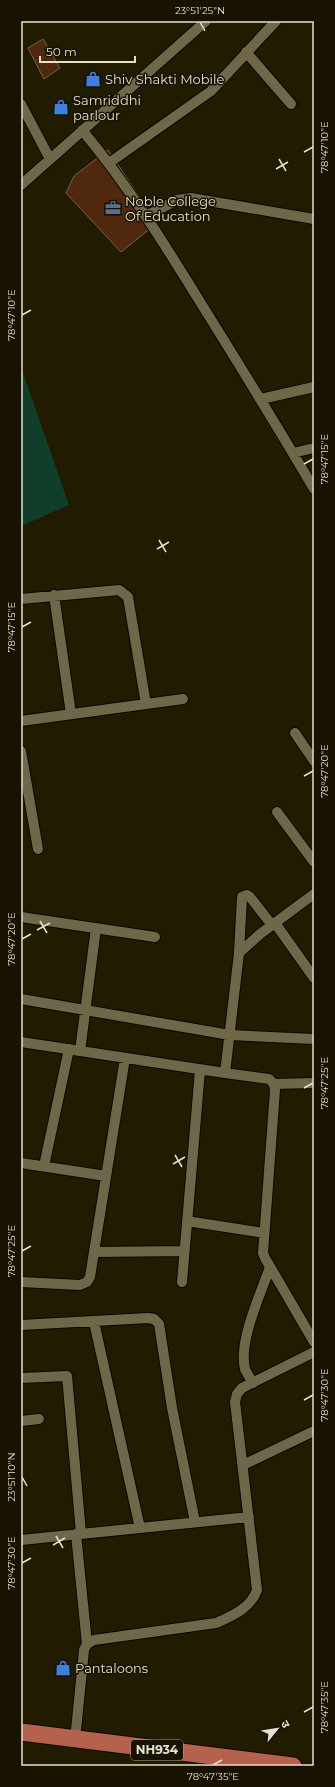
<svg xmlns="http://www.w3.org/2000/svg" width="335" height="1787" font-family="Montserrat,'Noto Sans Devanagari',sans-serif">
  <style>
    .green { fill: #0f3e2a }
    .building { fill: #50280d; stroke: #7a5c4b }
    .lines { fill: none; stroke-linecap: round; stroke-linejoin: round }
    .minor-casing { stroke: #0b0600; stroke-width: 12 }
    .trunk-casing { stroke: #0b0600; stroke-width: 19 }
    .minor { stroke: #6e6849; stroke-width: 10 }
    .trunk { stroke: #b4614d; stroke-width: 17 }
    .ticks { fill: none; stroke: #e4e1d0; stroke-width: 1.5 }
    .labels { text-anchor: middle; stroke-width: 3; stroke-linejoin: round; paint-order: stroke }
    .shield { fill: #181300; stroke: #a7a392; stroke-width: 1 }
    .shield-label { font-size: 12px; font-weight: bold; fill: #e4e1d0 }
    .poi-label { font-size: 13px; fill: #e4e1d0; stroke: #181300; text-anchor: start }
    .neatline { fill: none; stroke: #e4e1d0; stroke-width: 1.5 }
    .ticks-label { font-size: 10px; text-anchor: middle; fill: #e4e1d0 }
  </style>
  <rect width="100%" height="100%" fill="#211c00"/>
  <path class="green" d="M21,367L69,505L21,526Z"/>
  <path class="building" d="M43,39L60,68L44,79L28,48Z
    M108,150L157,223L121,252L66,193L74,176Z"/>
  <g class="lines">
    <defs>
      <path id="minor" d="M246,52L291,104
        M21,104L50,159
        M82,130C128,185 165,245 202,305C240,366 278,427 314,489
        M109,163L211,91L276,21
        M21,185L206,21
        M146,216L177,200L191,198L314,219
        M261,399L314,387
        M293,453L314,448
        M54,595L71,714
        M21,599L119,590L128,597L146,704
        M21,721L183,699
        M295,733L314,761
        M21,751L38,849
        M277,812L314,862
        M21,917L155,937
        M275,923L314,978
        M239,953L242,897L247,895L250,897L272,925
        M21,999L230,1035L314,1039
        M21,1042L225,1073L239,953L260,934L314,894
        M80,1051L96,928
        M225,1073L269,1079L274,1084L275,1090L263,1253L265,1258L314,1342
        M274,1084L314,1083
        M21,1163L106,1176
        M44,1166L69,1049
        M187,1221L264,1233
        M94,1252L184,1251
        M21,1282L80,1285L87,1282L90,1277L125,1058
        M182,1282L200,1070
        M94,1322L140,1528
        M21,1325L148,1318L154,1319L159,1324L172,1408L195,1522
        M21,1378L67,1376L81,1533
        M253,1383C251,1379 247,1374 245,1369C238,1342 261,1293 270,1267
        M21,1421L39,1419
        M243,1465L314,1431
        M76,1534L87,1644
        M21,1540L249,1517
        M75,1740L84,1650L87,1644L94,1640L216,1623C232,1616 251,1608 257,1590L235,1402L237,1394L242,1388L314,1352"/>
      <path id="trunk" d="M21,1732L293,1766"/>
    </defs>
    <use href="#minor" class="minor-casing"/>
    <use href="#trunk" class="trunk-casing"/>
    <use href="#minor" class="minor"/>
    <use href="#trunk" class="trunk"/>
  </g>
  <path class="ticks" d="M200,22L205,31M304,152L313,147M279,159L286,171M276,169L288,162M22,315L31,310M304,464L313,459M159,540L166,552M157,549L169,542M22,627L31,622M304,776L313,771M40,921L47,933M37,930L50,923M22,939L31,934M304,1088L313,1083M175,1155L182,1167M173,1164L185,1157M22,1251L31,1246M304,1400L313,1395M22,1477L27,1486M56,1536L63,1548M53,1545L65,1538M22,1563L31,1558M304,1712L313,1707M213,1765L222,1760"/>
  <defs>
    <symbol id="shop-bare" viewBox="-9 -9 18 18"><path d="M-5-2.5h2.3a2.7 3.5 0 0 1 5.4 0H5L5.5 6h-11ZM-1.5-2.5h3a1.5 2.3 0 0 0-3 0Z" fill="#3f7fe0" stroke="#181300" stroke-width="2.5" paint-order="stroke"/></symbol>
    <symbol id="office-bare" viewBox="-9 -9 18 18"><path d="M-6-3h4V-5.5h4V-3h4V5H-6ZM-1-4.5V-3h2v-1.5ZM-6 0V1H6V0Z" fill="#5c6f8a" stroke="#181300" stroke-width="2.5" paint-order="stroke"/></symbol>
  </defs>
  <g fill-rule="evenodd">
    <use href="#shop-bare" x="82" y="68" width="22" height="22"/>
    <use href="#shop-bare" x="50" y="96" width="22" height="22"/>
    <use href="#office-bare" x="102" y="197" width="22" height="22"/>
    <use href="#shop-bare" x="52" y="1657" width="22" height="22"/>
  </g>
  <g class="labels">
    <rect class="shield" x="131" y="1740" width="52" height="20" rx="3"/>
    <g class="shield-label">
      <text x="157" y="1754">NH934</text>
    </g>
    <g class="poi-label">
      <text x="105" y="84">Shiv Shakti Mobile</text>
      <text x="73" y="105">Samriddhi<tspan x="73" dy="15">parlour</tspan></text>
      <text x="125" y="206">Noble College<tspan x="125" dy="15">Of Education</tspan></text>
      <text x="75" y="1673">Pantaloons</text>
    </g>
  </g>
  <rect width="335" height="1787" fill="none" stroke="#181300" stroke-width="44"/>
  <g transform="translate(277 1729) rotate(60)" stroke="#181300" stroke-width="3" paint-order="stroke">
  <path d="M0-3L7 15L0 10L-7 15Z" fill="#e4e1d0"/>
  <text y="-6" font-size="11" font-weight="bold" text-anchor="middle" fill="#e4e1d0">उ</text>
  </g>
  <path d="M40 56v6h95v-6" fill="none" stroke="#e4e1d0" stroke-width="2"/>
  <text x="46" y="56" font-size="12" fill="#e4e1d0" stroke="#181300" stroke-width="3" paint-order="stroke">50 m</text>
  <rect x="22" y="22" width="291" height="1743" class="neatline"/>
  <g class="ticks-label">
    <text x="200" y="14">23°51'25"N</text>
    <text transform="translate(324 147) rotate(-90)" y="4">78°47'10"E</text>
    <text transform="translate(11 315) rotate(-90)" y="4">78°47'10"E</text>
    <text transform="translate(324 459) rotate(-90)" y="4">78°47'15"E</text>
    <text transform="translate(11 627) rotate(-90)" y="4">78°47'15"E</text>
    <text transform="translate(324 771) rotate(-90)" y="4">78°47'20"E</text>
    <text transform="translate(11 939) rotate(-90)" y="4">78°47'20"E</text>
    <text transform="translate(324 1083) rotate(-90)" y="4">78°47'25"E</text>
    <text transform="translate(11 1251) rotate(-90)" y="4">78°47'25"E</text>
    <text transform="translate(324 1395) rotate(-90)" y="4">78°47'30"E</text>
    <text transform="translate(11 1477) rotate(-90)" y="4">23°51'10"N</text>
    <text transform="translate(11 1563) rotate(-90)" y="4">78°47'30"E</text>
    <text transform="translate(324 1707) rotate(-90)" y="4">78°47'35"E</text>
    <text x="213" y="1780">78°47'35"E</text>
  </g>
</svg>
